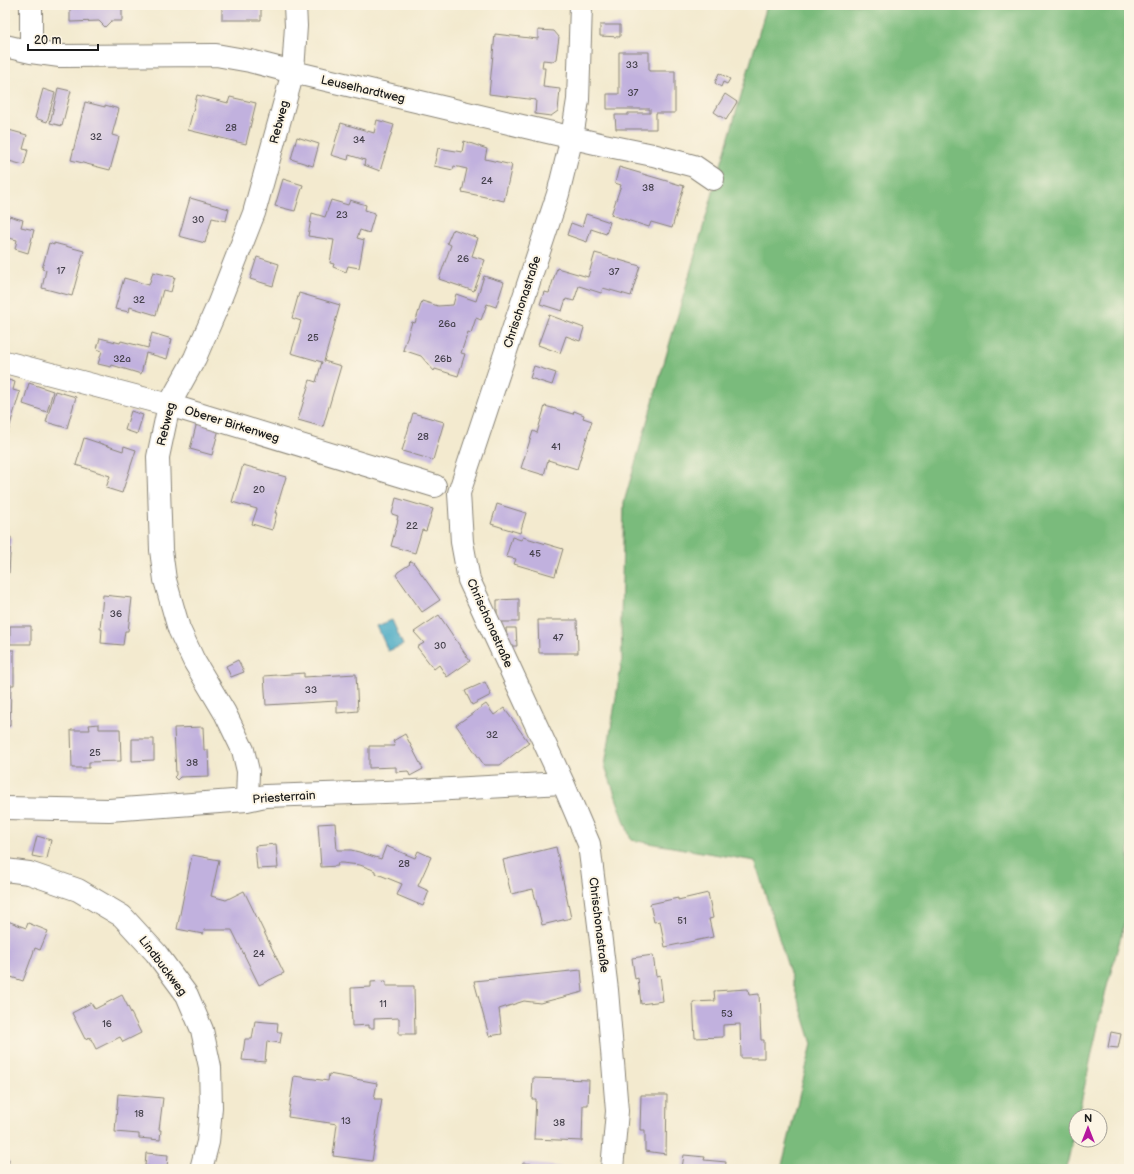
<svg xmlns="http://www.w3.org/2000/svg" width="1134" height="1174" font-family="'Balsamiq Sans',sans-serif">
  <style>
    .forest { fill: #7abb7c; stroke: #4b6c4c }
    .water { fill: #43a7c3; stroke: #306270 }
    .building { fill: #c1b1de }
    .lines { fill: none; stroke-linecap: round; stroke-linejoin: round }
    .minor-casing { stroke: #888376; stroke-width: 24 }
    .minor { stroke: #fff; stroke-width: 22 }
    .labels { text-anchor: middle; stroke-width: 4; stroke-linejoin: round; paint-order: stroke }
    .number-label { font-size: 10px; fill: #45414c }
    .street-label { font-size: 12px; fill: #1c1c1c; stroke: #fcf5e5 }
  </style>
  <rect width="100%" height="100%" fill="#fcf5e5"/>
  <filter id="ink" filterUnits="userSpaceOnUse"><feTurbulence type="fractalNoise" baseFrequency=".025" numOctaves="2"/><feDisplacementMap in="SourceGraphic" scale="8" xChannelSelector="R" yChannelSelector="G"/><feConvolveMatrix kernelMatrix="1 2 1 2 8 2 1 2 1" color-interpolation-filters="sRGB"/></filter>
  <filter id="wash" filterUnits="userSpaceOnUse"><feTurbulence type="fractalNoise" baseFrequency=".012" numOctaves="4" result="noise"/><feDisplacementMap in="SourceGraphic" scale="16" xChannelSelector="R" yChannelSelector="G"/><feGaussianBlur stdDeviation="0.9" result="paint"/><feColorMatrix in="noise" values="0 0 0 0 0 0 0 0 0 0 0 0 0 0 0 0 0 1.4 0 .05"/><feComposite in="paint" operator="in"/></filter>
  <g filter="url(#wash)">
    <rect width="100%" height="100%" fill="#f3eacf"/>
    <path class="forest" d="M767,5H1129V918H1126L1106,990L1078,1116H1076V1125L1066,1169H781L812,1044L755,861L631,840L605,766L622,660L621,619L624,502Z"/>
    <path class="water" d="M392,620L403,645L388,651L377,626Z"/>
    <g id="blocks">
      <path class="building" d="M70,5H122V21H111L105,27L99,21L70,22Z
        M222,5H261V20H222Z
        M600,25H620V37L600,36Z
        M538,30L554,31L559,37L556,59L553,61L543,60L542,68H545L543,87L560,89L558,111L551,116L535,114L536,100L489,94L495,34L538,39Z
        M619,52H649V71H675V113H656V129H616L615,115H628V113H650V109H607V94H619Z
        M719,73L730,79L727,84L723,82L721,87L715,83Z
        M58,88L71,91L62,126L50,123Z
        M43,89L55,93L47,122L35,118Z
        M725,94L737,102L726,120L714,112Z
        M197,95L228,103L230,97L256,103L246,144L188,130Z
        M85,102L105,107V105L119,109L112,135L119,137L110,170L71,160Z
        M377,120L394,125L380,171L364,165L365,160L349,155L348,160L331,155L341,123L374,133Z
        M5,129L27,135L23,149L28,150L24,165L5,160Z
        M297,137L319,144L313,166L291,159Z
        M464,141L487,149L485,159L512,165L504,201L462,192L467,169L454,166L453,170L434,166L438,148L462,152Z
        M619,167L684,186L672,228L651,222L649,227L611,215L621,185L615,183Z
        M283,179L303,185L295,211L275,206Z
        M190,198L229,209L226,221L212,218L205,243L179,236Z
        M331,200L348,205L350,200L366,205L365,210L375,213L369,233L360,230L357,238L364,240L359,268L348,266L346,272L333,267L334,264L330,263L334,240L308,236L312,213L325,217Z
        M586,214L610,222L606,234L591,229L587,242L567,235L571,223L582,227Z
        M9,216L23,220L21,227L34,230L28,253L15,249L17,240L5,237V232Z
        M453,229L478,238L472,256L485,260L474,291L439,279L451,245L447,243Z
        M49,243L54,245V243L84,251L72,296L42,288L46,270L42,269Z
        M595,253L640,266L631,296L603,288L601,293L579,286L574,301L566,299L562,311L540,304L544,292L549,293L557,268L588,277Z
        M257,257L279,264L273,286L250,279Z
        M153,272L175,277L171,292L163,290L156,315L130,307L129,312L115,309L124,278L149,285Z
        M484,276L504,282L496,307L487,304L481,320L476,318L471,333L468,332L461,353L465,354L458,376L435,369L434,371L421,356L403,350L412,322L415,323L422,301L438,306L453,305L456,294L476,301Z
        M299,293L340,305L324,361L341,366L323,427L298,420L310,380L316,382L322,362L291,353L301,321L292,318Z
        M549,315L584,328L580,341L566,336L560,353L538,345Z
        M152,333L172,339L167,359L146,353L141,374L112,365L111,367L98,364L102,351L97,349L100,338L120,343L121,341L148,348Z
        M534,366L556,373L552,385L530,378Z
        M5,379L15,382L13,390L20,392L7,435H5Z
        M29,383L53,391L47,412L23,404Z
        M55,391L76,397L67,428L46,422Z
        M545,406L573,414L574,411L584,415L583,418L592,421L577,469L548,460L544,475L521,468L533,431L537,433Z
        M131,411L143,415L137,434L125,430Z
        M413,413L444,422L433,460L402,451Z
        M197,422L219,429L212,455L190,449Z
        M84,438L123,451L124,446L136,450L122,493L106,488L110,476L76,465Z
        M243,465L286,477L275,513H277L272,530L252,524L257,509L232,502Z
        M396,498L433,509L426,531L422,530L415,553L391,546L398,520H397L398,516L392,514Z
        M497,504L526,513L520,533L491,524Z
        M5,537H11L9,573L5,572Z
        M512,537L521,540L523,537L563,549L555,576L514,564L516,559L506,557Z
        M411,561L413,562L440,600L422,612L396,575L398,572L410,564L409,563Z
        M103,595L132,598L128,631H125L123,645L101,643L102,629H100Z
        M519,599V622H497V600Z
        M439,615L470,661L447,677L439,665L434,669L417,647L424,643L414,632Z
        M538,620H577L578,653H539Z
        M10,626H31V644H10Z
        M506,628H516L517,646H507Z
        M5,650H14V685H11L10,726H5Z
        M238,660L244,672L231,677L226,666Z
        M304,673V677L356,674L358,711L337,713V701L266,705L264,676Z
        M485,682L491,695L472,705L465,691Z
        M486,704L494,715L504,708L529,743L500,765H484L456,725Z
        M99,724V729H120L121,761L89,762V768H72L71,730H90L89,725Z
        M203,727L204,750H208L209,776L180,777L177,780L174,777L176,775L174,728Z
        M405,734L423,769L410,776L408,771L396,772V767L369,768V746H395L393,741Z
        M132,739H154V760L132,761Z
        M335,823L337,850H351L359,852L381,859L386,846L415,858L418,851L431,857L418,886L429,891L423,906L397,895L402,884L375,873V871L371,869L360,865L342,863H337L338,866L321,867L318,824Z
        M37,836L51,840L47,859L32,856Z
        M276,844L278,868L257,869L255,846Z
        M556,847L571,918L542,925L533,889L511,894L503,860Z
        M192,855L219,860L211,896L226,900L244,891L284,973L259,985L232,930H204L203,934L177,929Z
        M708,893L713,918L709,919L713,937L665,947L660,921L654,922L650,904L678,898V900Z
        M5,920L26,928L28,923L48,931L40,950L35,948L23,981L8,976L10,972L5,970Z
        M653,955L656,976L660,975L663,1001L641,1004L638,978L635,979L632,958Z
        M581,970L583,992L540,1003L524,1001L499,1009L502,1034L489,1036L474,981Z
        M386,981V986H414L415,1034H399V1018L374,1019V1028H369V1025L352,1026L351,988L371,987V982Z
        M748,989L749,995L759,994L761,1040H764V1058H741L740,1024L723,1025V1037L695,1038L693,1002L715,1001L714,991Z
        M122,995L141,1033L123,1042L120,1037L96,1049L90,1037L85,1039L72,1013L91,1003L95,1009Z
        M255,1021L278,1023L277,1032H282L280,1043L267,1041L265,1062L242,1060L245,1039H252Z
        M1111,1032L1121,1034L1118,1048L1108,1047Z
        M329,1074L377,1083L374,1099H382L372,1161L333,1156L337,1124L288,1117L294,1076L328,1081Z
        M533,1078L589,1080L588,1105H583L582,1141L534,1139L536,1099H532Z
        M118,1094L163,1098L159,1130H161L160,1140L139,1138V1134L115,1132Z
        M641,1095H667L666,1154L645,1151V1130H640Z
        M146,1153L168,1155L167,1168L145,1166Z
        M684,1155L705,1157L704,1160L726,1162L725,1169L682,1168Z
        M5,1159H9L8,1169H5Z
        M523,1163L561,1167V1169H522Z"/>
    </g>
  </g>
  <g filter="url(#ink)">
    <use href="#blocks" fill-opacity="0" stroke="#888376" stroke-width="1"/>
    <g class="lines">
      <defs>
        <path id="minor" d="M31,5V52
          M581,5L578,100L572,137L558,194L459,493L462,542L469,580L563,783L589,844L607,990L617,1111L612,1169
          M5,46L31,52L60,56L216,55L250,61L293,72L526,127L604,145L653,155L694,166L713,179
          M5,362L169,405L435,486
          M247,800L248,771L243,750L225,713L194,661L179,629L165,580L161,550L158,457L169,405L195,358L218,305L254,213L293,72L296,26L295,5
          M5,808L109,810L247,800L265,796L414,791L563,783
          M5,870L29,873L78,890L122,916L156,953L187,995L202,1030L210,1067L211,1107L208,1142L201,1169"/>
      </defs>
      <use href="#minor" class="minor-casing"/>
      <use href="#minor" class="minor"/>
    </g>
  </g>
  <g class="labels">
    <g class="number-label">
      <text x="632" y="68">33</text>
      <text x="633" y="96">37</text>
      <text x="231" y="131">28</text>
      <text x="96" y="140">32</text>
      <text x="359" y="143">34</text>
      <text x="487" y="184">24</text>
      <text x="648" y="191">38</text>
      <text x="342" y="218">23</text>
      <text x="198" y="223">30</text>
      <text x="463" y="262">26</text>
      <text x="61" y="274">17</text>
      <text x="614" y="275">37</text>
      <text x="139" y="303">32</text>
      <text x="447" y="327">26a</text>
      <text x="313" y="341">25</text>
      <text x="122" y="362">32a</text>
      <text x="443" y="362">26b</text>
      <text x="423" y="440">28</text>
      <text x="556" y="450">41</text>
      <text x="259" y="493">20</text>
      <text x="412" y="529">22</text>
      <text x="535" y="557">45</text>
      <text x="116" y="617">36</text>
      <text x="558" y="641">47</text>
      <text x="440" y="649">30</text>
      <text x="311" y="693">33</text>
      <text x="492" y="738">32</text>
      <text x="95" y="756">25</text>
      <text x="192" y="766">38</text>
      <text x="404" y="867">28</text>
      <text x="682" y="924">51</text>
      <text x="259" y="957">24</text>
      <text x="383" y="1007">11</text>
      <text x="727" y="1017">53</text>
      <text x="107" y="1027">16</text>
      <text x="139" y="1117">18</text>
      <text x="346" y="1124">13</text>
      <text x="559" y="1126">38</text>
    </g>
    <g class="street-label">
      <text transform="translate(363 89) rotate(13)" y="4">Leuselhardtweg</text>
      <text transform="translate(279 122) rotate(-75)" y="4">Rebweg</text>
      <text transform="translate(522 302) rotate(-72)" y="4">Chrischonastraße</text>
      <text transform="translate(166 424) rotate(-76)" y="4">Rebweg</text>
      <text transform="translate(232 424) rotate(17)" y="4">Oberer Birkenweg</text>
      <text transform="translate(490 623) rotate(66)" y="4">Chrischonastraße</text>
      <text transform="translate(284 797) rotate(-4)" y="4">Priesterrain</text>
      <text transform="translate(599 925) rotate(83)" y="4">Chrischonastraße</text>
      <text transform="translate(163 966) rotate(53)" y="4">Lindbuckweg</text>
    </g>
  </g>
  <rect width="1134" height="1174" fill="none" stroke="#fcf5e5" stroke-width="20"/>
  <g transform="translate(1088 1128)"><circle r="19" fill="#fcf5e5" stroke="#a29e95"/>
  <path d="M0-3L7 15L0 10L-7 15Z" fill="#b5179e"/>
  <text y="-6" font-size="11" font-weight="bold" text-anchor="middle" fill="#1c1c1c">N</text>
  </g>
  <path d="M28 44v6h70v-6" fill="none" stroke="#1c1c1c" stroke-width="2"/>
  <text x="34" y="44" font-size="12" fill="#1c1c1c" stroke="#fcf5e5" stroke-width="3" paint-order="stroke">20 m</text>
</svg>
